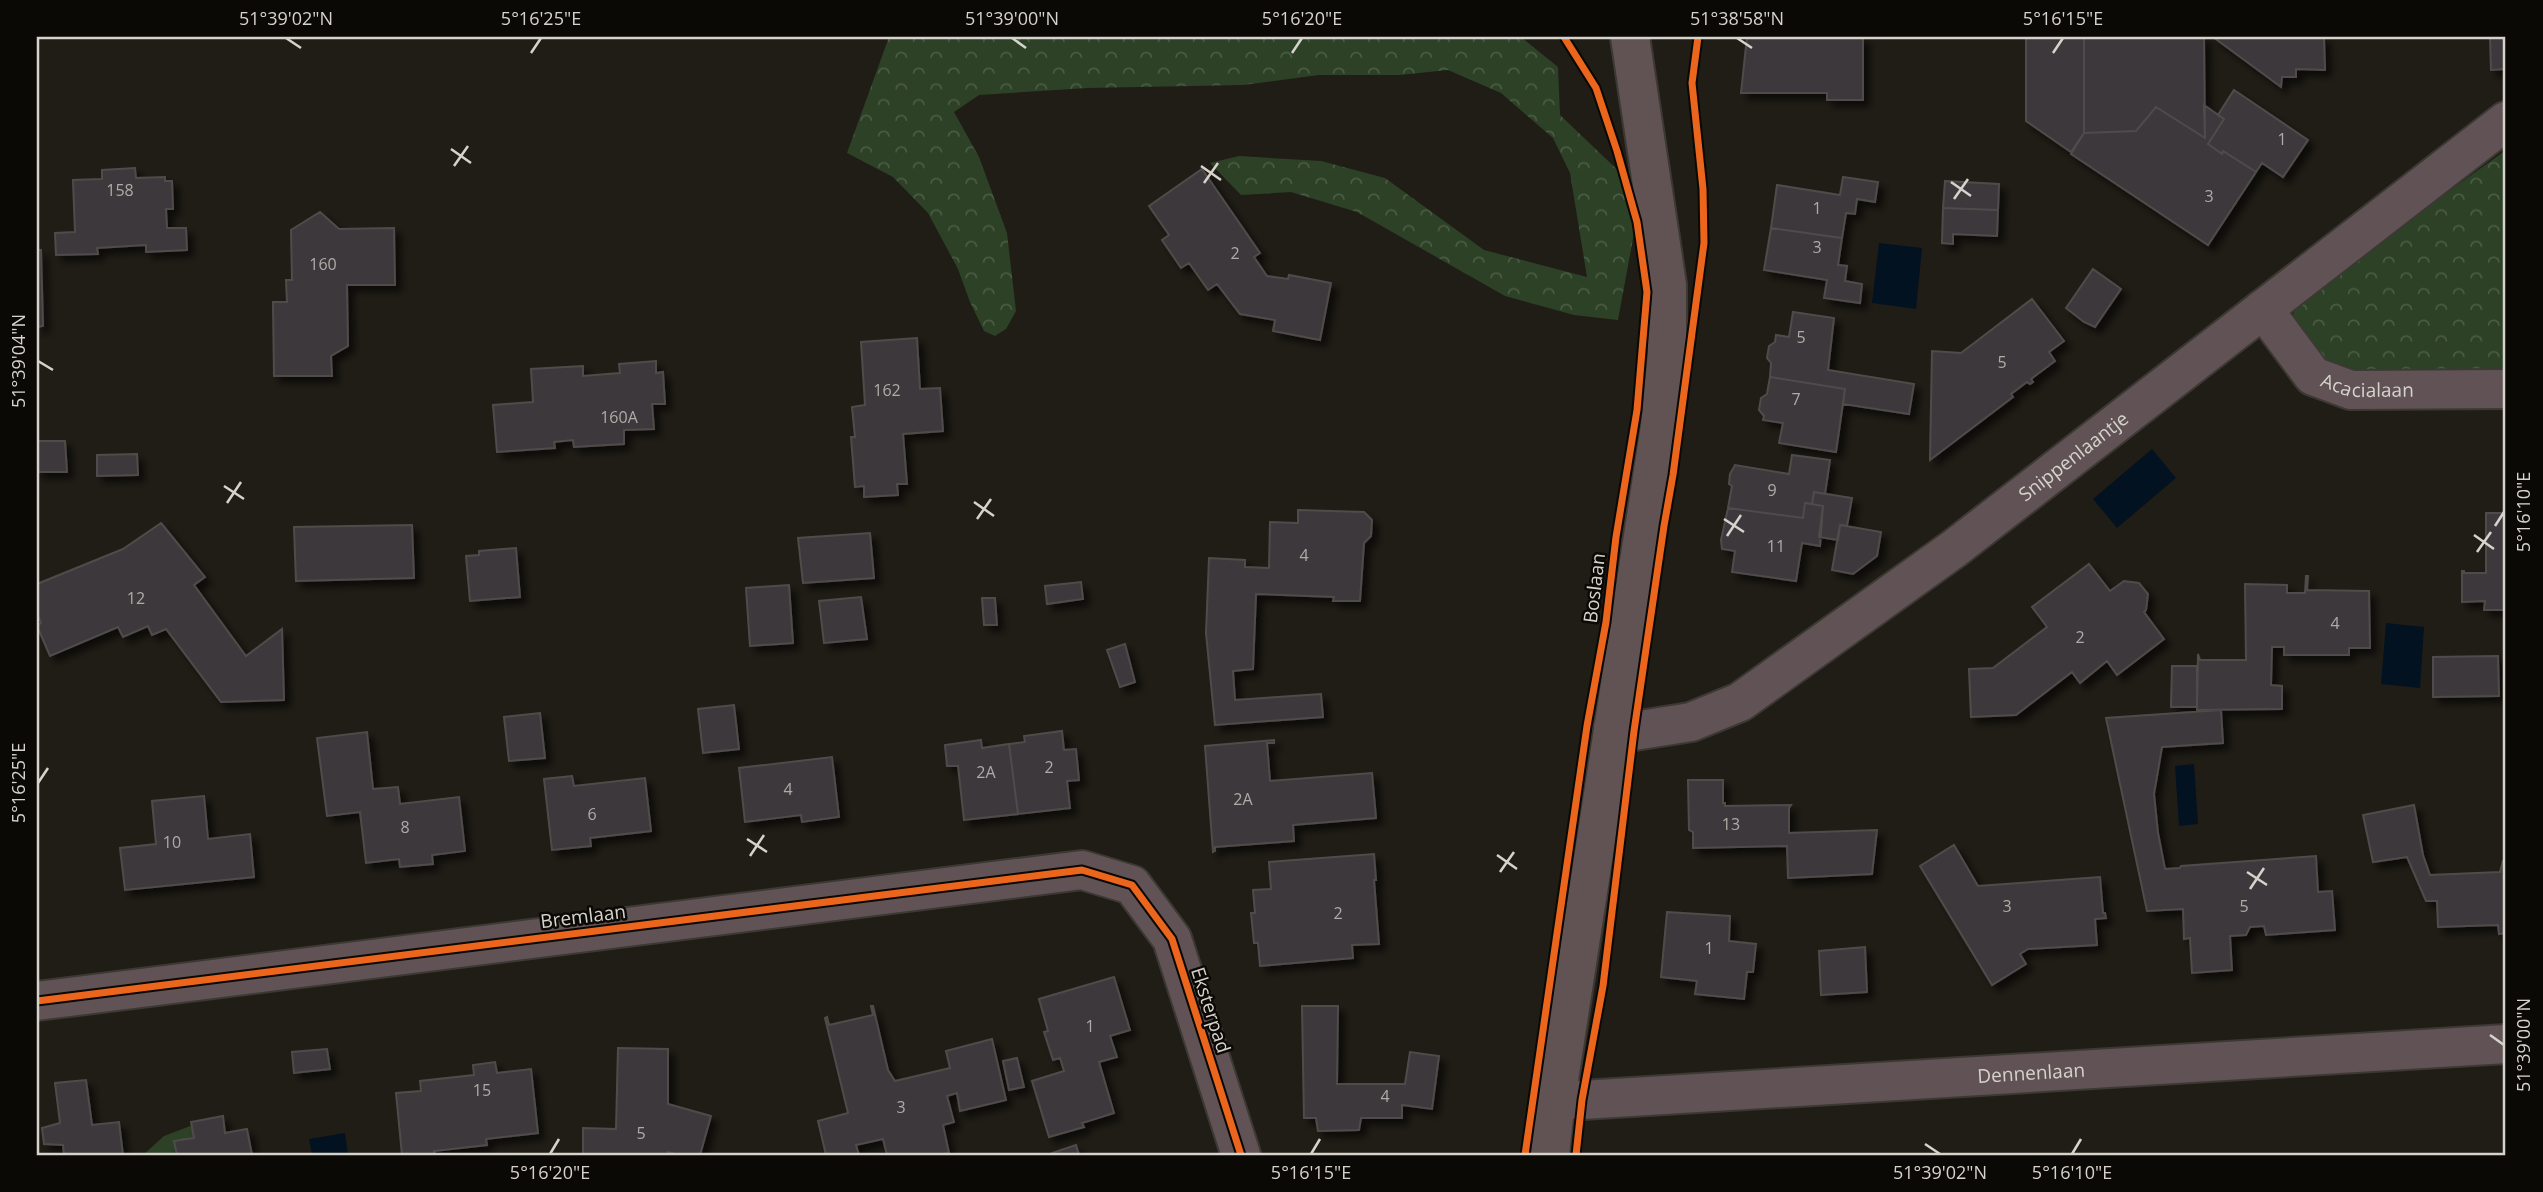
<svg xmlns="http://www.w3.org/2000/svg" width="2543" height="1192" font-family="'Open Sans',sans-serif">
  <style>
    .forest { fill: url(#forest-crowns) }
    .water { fill: #031221 }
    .building { fill: #3e373b; stroke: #4f4c4b; stroke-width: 2; filter: url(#shadow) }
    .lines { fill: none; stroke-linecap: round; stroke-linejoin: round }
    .minor-casing { stroke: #3c3934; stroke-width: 42 }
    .major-casing { stroke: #3c3934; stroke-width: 42 }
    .minor { stroke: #615355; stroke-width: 38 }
    .major { stroke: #615353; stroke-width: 38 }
    .cycleway-casing { stroke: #0b0905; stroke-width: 11 }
    .cycleway { stroke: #eb651d; stroke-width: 7 }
    .ticks { fill: none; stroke: #d5d3cb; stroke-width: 2.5 }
    .labels { text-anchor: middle; stroke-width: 5; stroke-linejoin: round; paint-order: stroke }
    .number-label { font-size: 16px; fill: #afaca7 }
    .street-label { font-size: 19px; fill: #d5d3cb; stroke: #0b0905 }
    .neatline { fill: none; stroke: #d5d3cb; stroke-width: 2.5 }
    .ticks-label { font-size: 18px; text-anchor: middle; fill: #d5d3cb }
  </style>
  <defs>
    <pattern id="forest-crowns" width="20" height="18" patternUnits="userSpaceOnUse" patternTransform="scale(1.75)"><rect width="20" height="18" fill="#2c4126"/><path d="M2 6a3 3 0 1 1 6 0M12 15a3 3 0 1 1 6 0" fill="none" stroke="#4a5c44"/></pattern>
    <filter id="shadow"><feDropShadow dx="6" dy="6" stdDeviation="3.5" flood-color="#0009"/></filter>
  </defs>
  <rect width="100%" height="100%" fill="#201d16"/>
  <path class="forest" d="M889,37H1521L1558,67L1560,115L1627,179L1634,233L1618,320L1574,315L1505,296L1357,212L1291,192L1241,195L1210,163L1239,156L1321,161L1385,178L1484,250L1587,277L1570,173L1553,138L1501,93L1448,70L1400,75H1319L1243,85L1087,88L979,95L954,112L979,157L1007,233L1016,311L1006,329L995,336L984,331L970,302L958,269L928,213L893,177L847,153Z
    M2506,150V372L2344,373L2325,364L2293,323L2294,303Z
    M193,1125L229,1138L258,1155H143L164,1136Z"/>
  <path class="water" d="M1879,243L1922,248L1916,309L1872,303Z
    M2152,449L2176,478L2117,528L2093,499Z
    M2386,623L2424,627L2420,688L2381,684Z
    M2194,764L2198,824L2179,826L2175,766Z
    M345,1133L348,1155H312L309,1139Z"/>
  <path class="building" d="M1747,37H1863V100H1827V93H1741Z
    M2026,37H2084V133L2071,152L2026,121Z
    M2084,37H2204L2205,138L2156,107L2136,131L2084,133Z
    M2213,37H2324L2325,70L2296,69V77H2282L2281,87Z
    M2490,37H2506V69L2491,70Z
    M2234,90L2308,140L2283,177L2262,163L2256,172L2223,151L2222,154L2208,144L2224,119L2218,115Z
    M2204,105L2224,119L2208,144L2222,154L2223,151L2256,172L2208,245L2071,154L2084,133L2136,131L2156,107L2205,138Z
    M135,168L136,178L165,177V181H172L173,209H166L167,228H186L187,250L146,252V245L97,248L98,254L56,255L55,233L75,232L73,180L102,179V170Z
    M1202,169L1260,253L1254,257L1267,276L1288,279L1289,275L1331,283L1320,340L1273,331L1275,320L1240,314L1217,284L1208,290L1189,263L1181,268L1162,240L1169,235L1149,206Z
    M1843,177L1878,182L1875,202L1857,199L1855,214L1846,213L1842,238L1771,228L1777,185L1840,195Z
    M1945,181L1999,184L1998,210L1943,208Z
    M1943,208L1998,210L1997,236L1953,234V244L1942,243Z
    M320,212L339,229L394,228L395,285H347L348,346L331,356L332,376H274L273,302H287L286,280H292L291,230Z
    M1771,228L1842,238L1838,265L1847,266L1845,281L1862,284L1860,303L1824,298L1827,280L1764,270Z
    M37,250H41L43,326L37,327Z
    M2093,269L2121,289L2095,327L2084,322L2066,308Z
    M2032,299L2064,341L2049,352L2055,361L2031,379L2033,382L2030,384L2027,382L2011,394L2013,397L1930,460L1932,351L1961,353Z
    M1793,312L1834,318L1828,370L1914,384L1909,414L1843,404L1845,389L1770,377L1771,363L1767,358L1769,346L1775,342L1776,335L1789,337Z
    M917,338L920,389L940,388L943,431L903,434L907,484H897L898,495L864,497V486L855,487L851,437H855L852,407L865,405L861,342Z
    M656,361V373L663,372L665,404H652L654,429L624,430V444L574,447L573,440L554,442L555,448L497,452L493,405L533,402L531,369L583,366V376L620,373L619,364Z
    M1770,377L1845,389L1836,452L1779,443L1783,423L1763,420L1764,416L1759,410L1761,398L1767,394Z
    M37,441H65L67,472H37Z
    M137,454L138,475L97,476V455Z
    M1792,455L1830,460L1825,494L1814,492L1812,504L1805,503L1803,518L1728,508L1732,486L1729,484L1730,474L1735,465L1789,474Z
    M1814,492L1852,498L1847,526L1840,525L1838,540L1819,537L1823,506L1812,504Z
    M1805,503L1823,506L1820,546L1802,543L1796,581L1732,572L1735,551L1722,549L1721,540L1728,508L1803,518Z
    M1298,510L1364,512L1372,520L1371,536L1364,543L1360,601H1333L1334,597L1256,594L1253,669L1233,671L1235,700L1321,694L1323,717L1215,725L1206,633L1209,558L1245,560V567L1269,568L1270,522L1298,523Z
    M2486,513H2506V610H2484L2485,601L2462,602V571H2464V573H2486Z
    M161,523L205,577L194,585L246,656L282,629L284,700L221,702L166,629L152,635L148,626L123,637L118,627L50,656L37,626L41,623L37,613V584L123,549Z
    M412,525L414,578L296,581L294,527Z
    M1840,525L1881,532L1877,556L1853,574L1832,570Z
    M870,533L874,578L803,583L798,538Z
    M516,548L520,597L470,601L466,556L479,555V551Z
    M2089,564L2110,591L2124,581L2139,583L2148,594L2146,610L2144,612L2164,639L2117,675L2107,661L2080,683L2072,672L2016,715L1971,717L1969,669L1993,668L2047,627L2032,607Z
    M2306,576H2308L2307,590L2369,591L2370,648H2349V655H2284V647H2272L2271,685L2282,686V709L2197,710L2198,654L2200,660H2246L2245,584L2287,585V593H2305Z
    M1081,582L1083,599L1047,604L1045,586Z
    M789,585L793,643L750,646L746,588Z
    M861,597L867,639L824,643L819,601Z
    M982,598H995L997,625H984Z
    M1125,644L1135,682L1120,687L1107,650Z
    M2498,656L2499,696L2433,697V657Z
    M2172,666H2197V707H2171Z
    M734,705L739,749L703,753L698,709Z
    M2221,710L2223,743L2162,747L2154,794L2158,833L2165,869L2180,868L2181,866L2316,856L2318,892L2332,891L2335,930L2266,935L2264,926L2250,927L2246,935L2230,936L2232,970L2192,973L2190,938L2184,939L2183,909L2147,911L2106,718Z
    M540,713L545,758L509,761L504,717Z
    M1062,731L1064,750L1076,749L1079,780L1067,781L1070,808L1018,814L1009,744L1025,742L1024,736Z
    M367,732L373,789L398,787L400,804L459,797L465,851L432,855L433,864L400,867L399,859L366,863L360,812L327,816L317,738Z
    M981,740L982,748L1009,744L1018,814L964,820L958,766H947L945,745Z
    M1274,740V743H1267L1270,781L1372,773L1376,818L1293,825L1294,841L1215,847V851L1213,852L1205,746Z
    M832,757L839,817L802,822L801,815L745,822L739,768Z
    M572,776L574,786L645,778L651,831L590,838L591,846L552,850L544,779Z
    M1688,780H1723V803H1725V806L1791,805L1789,808V833L1877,830L1872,874L1788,878L1787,846L1693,848V832L1689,830Z
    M204,796L208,839L250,834L254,877L125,890L120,848L156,844L152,801Z
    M2414,805L2423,855L2430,875L2500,872L2503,861H2506V933L2499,934L2498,925L2438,927L2437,901H2426L2407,857L2373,862L2363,815Z
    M1954,845L1978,886L2100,877L2103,913H2105L2106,918L2095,919L2097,945L2028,949L2020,954L2026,964L1992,985L1920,866Z
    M1374,854L1376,880H1374L1379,944L1352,945L1353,958L1260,966L1258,943H1254L1251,913H1255L1253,890L1271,889L1269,862Z
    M1667,912L1730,916L1729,941L1756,944L1753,972H1747L1744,999L1695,994L1697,981L1661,977Z
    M1865,947L1867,992L1821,995L1819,951Z
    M1114,977L1130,1030L1110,1036L1117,1057L1099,1062L1114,1113L1082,1123L1084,1127L1049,1137L1032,1081L1064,1071L1060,1058L1053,1060L1044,1032L1048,1031L1039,999Z
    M871,1006H873L888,1070L895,1081L950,1068L946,1051L992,1039L1006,1100L960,1111L957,1093L947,1096L954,1122L943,1125L949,1153L938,1155H887L883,1139L856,1145L859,1155H826L818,1121L848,1113L825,1018L827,1017L829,1025L873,1015Z
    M1302,1006H1338L1337,1084H1405L1410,1052L1439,1056L1432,1109L1402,1105V1118H1361L1359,1130L1318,1131L1316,1118H1304Z
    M618,1048L668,1049V1104L711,1116L700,1155H678L668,1152L667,1155H583V1128L616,1129Z
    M327,1049L330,1069L294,1073L292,1052Z
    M1017,1058L1024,1087L1009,1090L1003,1061Z
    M495,1062L497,1073L531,1069L538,1133L486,1139L487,1145L434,1151L435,1155H402L396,1093L421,1091L420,1081L474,1075L473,1065Z
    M86,1080L92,1125L119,1122L123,1155H64L63,1145L44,1144L42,1128L60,1123L55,1083Z
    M223,1116L225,1133L247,1129L252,1155H177L174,1141L194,1138L191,1122Z
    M1076,1145L1079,1155H1053L1052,1153Z"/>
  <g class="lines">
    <defs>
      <g id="minor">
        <path id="s1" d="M2263,309L2313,376L2351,390L2506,389"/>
        <path id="s2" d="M1613,728L1634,731L1691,722L1740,702L1955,548L2506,121"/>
        <path d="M37,1001L1082,870L1132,885L1172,939L1241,1155"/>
        <path id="s3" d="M1556,1099L1582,1100L2506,1044"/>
      </g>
      <path id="major" d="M1550,1155L1556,1099L1660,426L1667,353V285L1630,37"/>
    </defs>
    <use href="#minor" class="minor-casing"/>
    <use href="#major" class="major-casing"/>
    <use href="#minor" class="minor"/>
    <use href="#major" class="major"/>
    <defs>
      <path id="cycleway" d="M37,1001L1082,870L1132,885L1172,939L1241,1155
        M1525,1155L1587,726L1606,622L1616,537L1637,410L1647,292L1637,222L1617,151L1596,88L1564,37
        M1576,1155L1582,1100L1603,986L1634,731L1664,526L1673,475L1704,243L1703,189L1692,83L1698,37"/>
    </defs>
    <use href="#cycleway" class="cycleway-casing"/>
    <use href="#cycleway" class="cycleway"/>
  </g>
  <path class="ticks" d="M286,38L301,48M1012,38L1026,48M1737,38L1752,48M531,53L541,38M1292,53L1302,38M2053,53L2063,38M451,149L471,163M454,166L468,146M1201,166L1221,180M1951,182L1971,196M1204,183L1218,163M1954,199L1968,179M38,361L53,370M224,486L244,499M974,502L994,516M227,503L241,482M977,519L991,499M1724,519L1744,532M2495,526L2504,512M2474,535L2494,549M1727,536L1741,515M2477,552L2491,532M38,783L48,768M747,839L767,852M1497,855L1517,869M750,856L764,835M1500,872L1514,852M2247,872L2267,885M2250,889L2264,868M2490,1035L2504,1045M1925,1144L1940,1154M550,1154L559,1139M1311,1154L1320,1139M2072,1154L2081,1139"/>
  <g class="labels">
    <g class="number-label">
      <text x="2282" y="145">1</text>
      <text x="120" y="196">158</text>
      <text x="2209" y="202">3</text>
      <text x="1817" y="214">1</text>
      <text x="1817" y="253">3</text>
      <text x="1235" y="259">2</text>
      <text x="323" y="270">160</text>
      <text x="1801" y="343">5</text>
      <text x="2002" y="368">5</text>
      <text x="887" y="396">162</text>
      <text x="1796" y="405">7</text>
      <text x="619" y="423">160A</text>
      <text x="1772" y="496">9</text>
      <text x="1776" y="552">11</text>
      <text x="1304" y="561">4</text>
      <text x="136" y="604">12</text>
      <text x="2335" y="629">4</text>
      <text x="2080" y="643">2</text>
      <text x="1049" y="773">2</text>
      <text x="986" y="778">2A</text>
      <text x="788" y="795">4</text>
      <text x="1243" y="805">2A</text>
      <text x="592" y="820">6</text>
      <text x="1731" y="830">13</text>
      <text x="405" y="833">8</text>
      <text x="172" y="848">10</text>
      <text x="2007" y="912">3</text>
      <text x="2244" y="912">5</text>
      <text x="1338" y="919">2</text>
      <text x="1709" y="954">1</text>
      <text x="1090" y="1032">1</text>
      <text x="482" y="1096">15</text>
      <text x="1385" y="1102">4</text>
      <text x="901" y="1113">3</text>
      <text x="641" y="1139">5</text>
    </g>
    <g class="street-label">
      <text dy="7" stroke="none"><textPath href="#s1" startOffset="140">Acacialaan</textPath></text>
      <text dy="7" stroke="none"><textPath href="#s2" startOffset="546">Snippenlaantje</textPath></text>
      <text transform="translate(1594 588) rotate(-83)" y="7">Boslaan</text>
      <text transform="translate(583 916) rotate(-7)" y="7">Bremlaan</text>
      <text transform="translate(1211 1010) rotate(72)" y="7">Eksterpad</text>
      <text dy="7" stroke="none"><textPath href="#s3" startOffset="476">Dennenlaan</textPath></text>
    </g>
  </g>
  <rect width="2543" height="1192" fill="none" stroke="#0b0905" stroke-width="77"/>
  <rect x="38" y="38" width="2466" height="1116" class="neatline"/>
  <g class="ticks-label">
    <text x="286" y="25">51°39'02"N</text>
    <text x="541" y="25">5°16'25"E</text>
    <text x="1012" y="25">51°39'00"N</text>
    <text x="1302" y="25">5°16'20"E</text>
    <text x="1737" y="25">51°38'58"N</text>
    <text x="2063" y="25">5°16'15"E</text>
    <text transform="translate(19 361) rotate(-90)" y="6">51°39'04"N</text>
    <text transform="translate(2524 512) rotate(-90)" y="6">5°16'10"E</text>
    <text transform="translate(19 783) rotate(-90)" y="6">5°16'25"E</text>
    <text transform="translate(2524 1045) rotate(-90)" y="6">51°39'00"N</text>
    <text x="550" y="1179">5°16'20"E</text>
    <text x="1311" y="1179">5°16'15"E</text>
    <text x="1940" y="1179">51°39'02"N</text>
    <text x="2072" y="1179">5°16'10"E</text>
  </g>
</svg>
